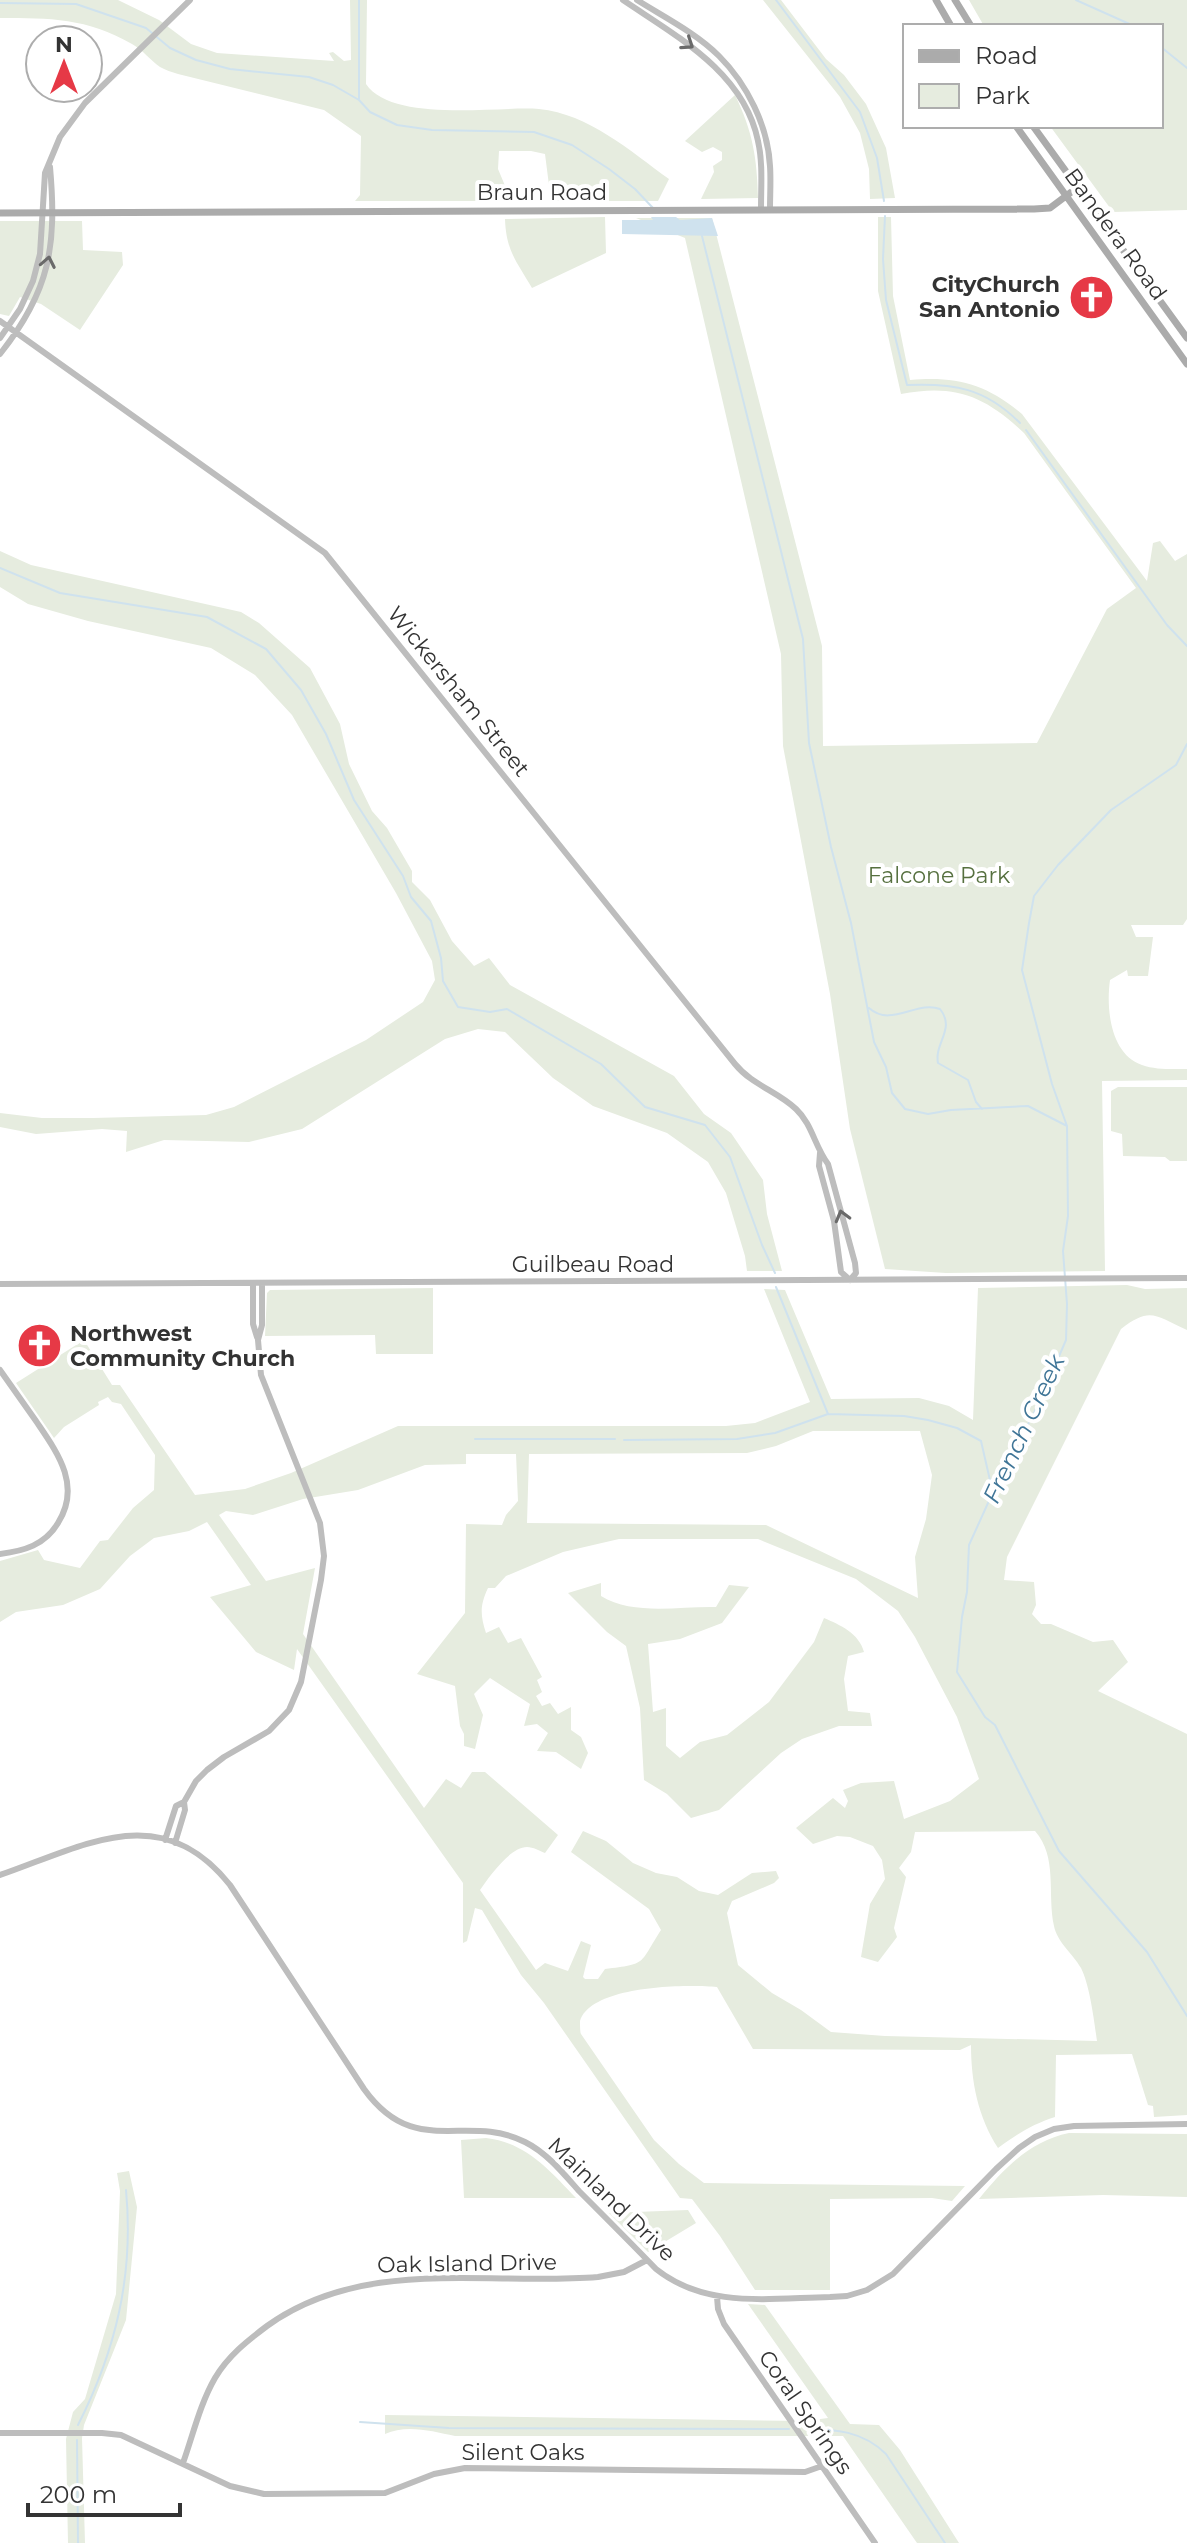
<svg xmlns="http://www.w3.org/2000/svg" width="1187" height="2543" font-family="Montserrat,sans-serif">
  <style>
    .green { fill: #e6ecdf; fill-rule: evenodd }
    .water { fill: #cfe2ee }
    .lines { fill: none; stroke-linecap: round; stroke-linejoin: round }
    .stream { stroke: #cfe2ee; stroke-width: 2 }
    .secondary { stroke: #bdbdbd; stroke-width: 6 }
    .primary { stroke: #ababab; stroke-width: 7 }
    .oneway { stroke: #6a6a6a }
    .labels { text-anchor: middle; stroke-width: 8; stroke-linejoin: round; paint-order: stroke }
    .street-label { font-size: 22px; fill: #333; stroke: #fff }
    .poi-label { font-size: 22px; font-weight: bold; fill: #333; stroke: #fff; text-anchor: end }
    .park-label { font-size: 22px; fill: #56703f; stroke: #fff }
    .water-label { font-size: 24px; font-style: italic; fill: #3f7597; stroke: #fff }
  </style>
  <rect width="100%" height="100%" fill="#fff"/>
  <path class="green" d="M0,0H118L159,20L191,44L217,53L334,61L329,53L333,52L344,61L351,60L350,0H367L366,84C392,123 496,106 539,109C589,114 630,151 669,179L658,201H551L545,154L531,151H499L498,169L506,188L497,193L492,201H355L360,195L361,136L324,110L178,74C172,72 165,70 160,67C150,60 143,50 132,44C87,18 50,18 0,18Z
    M763,0H781L826,59L844,75L866,104L886,148L895,198L870,199L869,169L860,133L840,97Z
    M969,0H1187V210L1113,212L1050,126H1161V26H984Z
    M735,95C753,132 757,158 758,198L701,199L714,172L713,166L722,160V152L713,147L702,152L685,141Z
    M605,217L606,253L532,288C517,262 506,251 505,219Z
    M878,217H891L893,296L910,380C957,376 986,384 1022,414L1147,581L1153,543L1160,541L1175,561L1187,554V919L1183,925H1131L1136,937H1153L1148,976H1128L1127,970L1110,980C1106,1008 1110,1054 1142,1065C1156,1070 1172,1069 1187,1069V1080L1102,1081L1105,1271L946,1273L885,1269L850,1129L830,994L783,746L781,654L685,238L636,218H712L822,646L823,746L1037,743L1107,609L1136,588L1024,433C984,395 954,384 901,394L878,291Z
    M0,221H82L83,250L122,252L123,265L80,330L41,304L20,297L9,316L0,314Z
    M0,551L31,565L241,612L259,623L310,668L340,724L349,764L372,811L387,828L412,871V882L430,900L452,941L474,966L489,958L510,985L674,1076L704,1114L731,1133L763,1180L767,1214L782,1271H747L745,1256L726,1193L708,1162L667,1133L593,1106L553,1078L505,1032L478,1029L445,1039L302,1129L249,1142L164,1140L126,1152L127,1131L102,1129L36,1134L0,1127V1113L42,1118H93L206,1115L234,1107L366,1040L423,1002L435,980L432,961L396,893L292,715L255,675L211,648L88,621L28,604L0,587Z
    M1118,1087H1187V1161H1170L1165,1157L1123,1156L1122,1134L1111,1131V1091Z
    M1127,1285L1145,1289L1187,1288V1330C1155,1316 1151,1306 1121,1329L1007,1557L1004,1580L1034,1582L1036,1605L1032,1614L1041,1624H1051L1093,1642L1113,1640L1128,1662L1098,1691L1187,1734V2115L1154,2117L1153,2106L1148,2105L1132,2054L1056,2055L1055,2117C1033,2124 1017,2134 998,2148C978,2117 971,2082 971,2045L960,2050L753,2049L717,1987C687,1984 591,1985 580,2021C580,2022 580,2033 581,2034L654,2140L679,2164L704,2183L965,2186L952,2201L932,2198L830,2199V2290H755L720,2236L692,2199L680,2198L544,2003L521,1975L482,1910L475,1908L467,1941L463,1943V1883L297,1649L294,1670L256,1652L210,1597L251,1585L207,1522L189,1531L154,1538L130,1556L100,1589L63,1605L16,1612L0,1622V1561L38,1550L44,1560L80,1568L100,1541L108,1540L133,1508L154,1490L155,1455L121,1404L112,1402L108,1397L98,1402L99,1405L64,1427L54,1438L16,1383L84,1340L112,1385H120L195,1495L245,1489L291,1473L398,1426H726L755,1423L810,1402L764,1289L785,1290L831,1399L919,1398L949,1406L973,1420L978,1288ZM813,1431H920L932,1475L926,1519L915,1557L918,1598L766,1525L527,1523L529,1454L747,1453L776,1446ZM466,1454H516L518,1501L506,1515L502,1525L466,1524L465,1613L417,1674L455,1686L460,1726L464,1734V1746L475,1749L483,1715L474,1694L490,1678L530,1704L524,1726L537,1724L548,1733L537,1751L556,1752L581,1769L588,1753L581,1737L571,1730V1707L558,1714L550,1703L542,1706L536,1696L542,1692L537,1680L542,1677L521,1638L508,1643L499,1627L486,1633C480,1615 480,1605 488,1588H495L506,1576L563,1552L619,1539H758L856,1579L898,1611L915,1637L957,1717L979,1779L950,1801L904,1819L894,1781L861,1783L843,1790L848,1801L845,1808L833,1798L796,1828L813,1844L837,1836L850,1837L873,1846L882,1860L885,1879L870,1904L861,1957L878,1962L897,1937L894,1928L906,1877L899,1868L911,1852L915,1832L1035,1831C1058,1857 1047,1894 1054,1926C1057,1942 1073,1954 1081,1968C1090,1986 1094,2020 1097,2041L885,2036L831,2032L801,2010L772,1993L738,1965L727,1913L732,1901L774,1883L779,1878L776,1871L752,1873L718,1895L699,1891L677,1877L656,1873L633,1863L606,1841L583,1831L571,1852L649,1909L661,1930C639,1964 648,1964 605,1969L598,1979H585L583,1977L591,1945L581,1941L568,1971L545,1963L536,1970L480,1890C489,1877 510,1847 527,1847C533,1847 540,1851 545,1853L558,1835L485,1772H472L461,1788L446,1779L424,1808L303,1634L315,1568L266,1581L219,1515L226,1511L253,1515L303,1499L358,1490L425,1465L466,1464Z
    M433,1288V1354H376L375,1335L265,1336L267,1293L270,1290Z
    M601,1583V1596C633,1616 680,1606 716,1607L729,1585L749,1587L722,1623L680,1639L648,1644L653,1712L666,1708V1746L680,1758L700,1742L727,1735L769,1702L814,1642L824,1618C840,1625 859,1633 864,1652L848,1656L844,1679L848,1711L870,1713L872,1726H839L802,1739L781,1753L719,1810L691,1818L667,1794L644,1780L640,1708L626,1646L607,1632L568,1593Z
    M1069,2133L1187,2134V2197L1103,2195L979,2199C1004,2168 1030,2141 1069,2133Z
    M486,2138C527,2143 549,2170 576,2198H464L461,2140Z
    M129,2171L137,2207L126,2320L84,2425L82,2438L85,2543H68L66,2439L73,2412L85,2399L116,2294L120,2191L117,2173Z
    M688,2210L696,2223L648,2252L609,2213Z
    M748,2304L765,2305L850,2424L879,2425L900,2450L959,2543H917L843,2436H455C432,2431 406,2424 385,2434V2415L805,2421L828,2418Z"/>
  <path class="water" d="M651,217H676L680,220L712,218L718,236L622,234V220H653Z"/>
  <g class="lines">
    <path class="stream" d="M776,0L860,112L877,158L884,201
      M1076,0L1134,26
      M0,3L76,4L146,28L170,48L196,60L230,69L309,77L333,85L359,100L370,112L397,125L432,130L534,132L572,145L609,169L635,189L653,208
      M1161,47L1187,68
      M359,99V0
      M885,216L883,259L886,300L907,385C954,383 985,388 1020,423
      M702,236L803,639L809,743L831,847L851,923L874,1042L886,1067L892,1093L905,1109L928,1114L951,1110L1028,1106L1067,1126
      M1026,430L1167,625L1187,646
      M0,568L60,593L207,617L266,649L301,690L326,734L354,800L403,876L411,897L431,921L441,958L443,981L458,1007L490,1012L507,1009L601,1064L645,1107L705,1125L730,1157L762,1245L775,1273
      M1187,744L1176,765L1111,810L1058,865L1034,896L1029,923L1022,970L1052,1084L1067,1126L1068,1216L1063,1251L1067,1304L1066,1340L1038,1405L993,1492L969,1545L967,1592L962,1617L957,1672L985,1717L995,1725L1059,1851L1147,1952L1187,2016
      M869,1008C891,1028 917,1000 940,1009C956,1029 934,1043 938,1063L968,1080L976,1102L982,1109
      M776,1287L828,1414
      M475,1439H615
      M624,1440L737,1439L775,1433L828,1414L904,1416L928,1420L957,1428L981,1441L992,1489
      M360,2422L449,2428L789,2429
      M78,2425C116,2350 134,2275 126,2190
      M805,2429C835,2429 863,2431 886,2454L945,2543
      M77,2440L78,2543"/>
    <path class="secondary" d="M623,0C676,36 744,72 758,141C763,163 761,186 761,209
      M637,0C664,17 696,33 719,56C747,84 768,126 770,166C771,180 770,195 770,209
      M0,321L325,553L735,1064C752,1085 777,1091 796,1109C812,1124 815,1147 828,1164L855,1263L856,1273L850,1280
      M0,338L20,309L33,281L40,254L45,173L60,137L85,103L190,0
      M0,354C50,291 57,246 50,167
      M820,1153L819,1166L834,1221L841,1272L850,1280
      M0,1284L1187,1278
      M253,1284V1324L257,1337
      M0,1370C12,1387 24,1404 36,1421C57,1452 82,1485 58,1523C45,1545 24,1551 0,1554
      M165,1840L176,1806L184,1802L196,1781L207,1770L224,1757L269,1731L289,1710L301,1682L321,1580L324,1556L320,1523L261,1375L258,1340L262,1325V1284
      M175,1843L185,1810L184,1802
      M0,1875C84,1846 161,1798 230,1885L364,2089C415,2160 465,2112 525,2142C547,2153 563,2173 579,2191C605,2217 631,2243 656,2269C706,2309 770,2298 830,2297L847,2296L867,2290L893,2274L996,2169L1019,2148L1035,2137L1054,2129L1074,2126L1187,2124
      M717,2297L718,2309L724,2324L875,2543
      M0,2433H102L121,2435L230,2486L264,2494L385,2493L434,2474L465,2468L805,2472L822,2466
      M183,2463C193,2435 200,2404 215,2378C228,2356 247,2341 267,2326C364,2256 487,2286 598,2277L624,2272L647,2260"/>
    <path class="primary" d="M936,0L951,26
      M955,0L971,26
      M1016,126L1187,364
      M1033,126L1187,338
      M0,213L1034,209L1050,208L1078,187"/>
  </g>
  <defs><path id="oneway-chevron" d="M-2-3.5L2.5 0L-2 3.5" fill="none" stroke-width="1.6" stroke-linecap="round" stroke-linejoin="round" transform="scale(2)"/></defs>
  <g class="oneway">
    <use href="#oneway-chevron" transform="translate(688 44) rotate(34)"/>
    <use href="#oneway-chevron" transform="translate(48 262) rotate(-79)"/>
    <use href="#oneway-chevron" transform="translate(842 1216) rotate(-105)"/>
  </g>
  <defs>
    <symbol id="church-disc" viewBox="-11 -11 22 22"><circle r="9.5" fill="#e63946" stroke="#fff"/><path d="M-1.2-6h2.4v3.5h3.3v2.4h-3.3V6h-2.4V-.1h-3.3v-2.4h3.3Z" fill="#fff"/></symbol>
  </defs>
  <g fill-rule="evenodd">
    <use href="#church-disc" x="1066" y="272" width="51" height="51"/>
    <use href="#church-disc" x="14" y="1320" width="51" height="51"/>
  </g>
  <g class="labels">
    <g class="street-label">
      <text x="542" y="200">Braun Road</text>
      <text transform="translate(1116 234) rotate(54)" y="8">Bandera Road</text>
      <text transform="translate(459 691) rotate(51)" y="8">Wickersham Street</text>
      <text x="593" y="1272">Guilbeau Road</text>
      <text transform="translate(612 2199) rotate(44)" y="8">Mainland Drive</text>
      <text transform="translate(467 2263) rotate(-1)" y="8">Oak Island Drive</text>
      <text transform="translate(806 2412) rotate(55)" y="8">Coral Springs</text>
      <text x="523" y="2460">Silent Oaks</text>
    </g>
    <g class="poi-label">
      <text x="1060" y="292">CityChurch<tspan x="1060" dy="25">San Antonio</tspan></text>
      <text x="70" y="1341" text-anchor="start">Northwest<tspan x="70" dy="25">Community Church</tspan></text>
    </g>
    <g class="park-label">
      <text x="939" y="883">Falcone Park</text>
    </g>
    <g class="water-label">
      <text transform="translate(1024 1429) rotate(-65)" y="8">French Creek</text>
    </g>
  </g>
  <rect x="903" y="24" width="260" height="104" fill="#ffffff" stroke="#adadad" stroke-width="2"/>
  <rect x="919" y="50" width="40" height="12" fill="#ababab" stroke="#adadad" stroke-width="2"/>
  <text x="975" y="64" font-size="24" fill="#333333">Road</text>
  <rect x="919" y="84" width="40" height="24" fill="#e6ecdf" stroke="#adadad" stroke-width="2"/>
  <text x="975" y="104" font-size="24" fill="#333333">Park</text>
  <g transform="translate(64 64)"><circle r="38" fill="#ffffff" stroke="#adadad" stroke-width="2"/>
  <path d="M0-6L14 30L0 20L-14 30Z" fill="#e63946"/>
  <text y="-12" font-size="22" font-weight="bold" text-anchor="middle" fill="#333333">N</text>
  </g>
  <path d="M28 2503v12h152v-12" fill="none" stroke="#333333" stroke-width="4"/>
  <text x="40" y="2503" font-size="24" fill="#333333" stroke="#ffffff" stroke-width="6" paint-order="stroke">200 m</text>
</svg>
